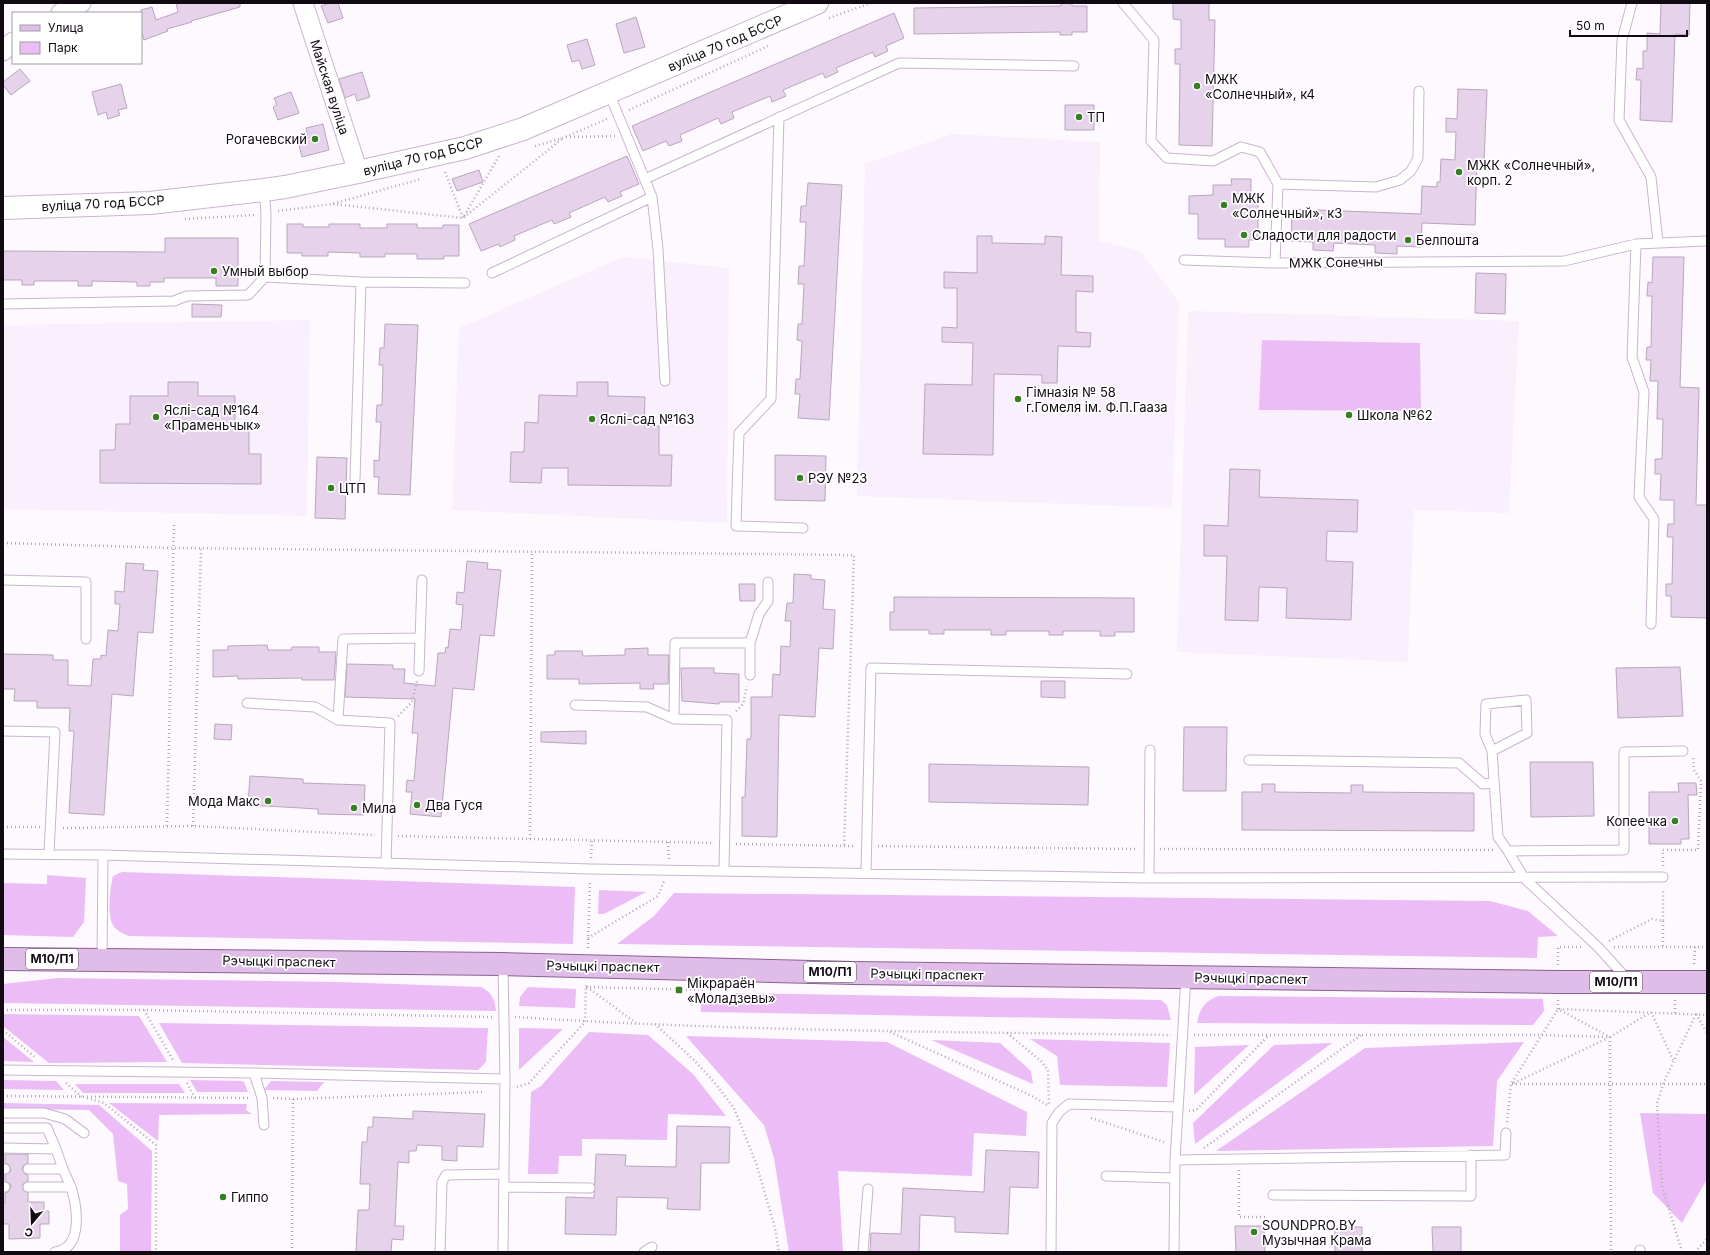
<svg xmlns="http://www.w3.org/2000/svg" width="1710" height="1255" font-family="Inter,sans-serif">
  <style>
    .built { fill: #faeffc }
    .green { fill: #ebbcf6 }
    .building { fill: #e7d2ec; stroke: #b9a5bd }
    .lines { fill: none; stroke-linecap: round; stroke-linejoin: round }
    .service-casing { stroke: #c9b5ce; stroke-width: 11 }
    .minor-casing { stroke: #c9b5ce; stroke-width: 21 }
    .tertiary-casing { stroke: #c9b5ce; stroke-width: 24 }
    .primary-casing { stroke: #8a6194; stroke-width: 24 }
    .path { stroke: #b1abb2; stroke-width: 2.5; stroke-dasharray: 1 3; stroke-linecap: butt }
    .service { stroke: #fff; stroke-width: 9 }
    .minor { stroke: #fff; stroke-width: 19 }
    .tertiary { stroke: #fff; stroke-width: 22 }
    .primary { stroke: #e0bce8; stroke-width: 22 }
    .poi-dot { fill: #377e24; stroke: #fff; stroke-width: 1.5 }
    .labels { text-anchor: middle; stroke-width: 3.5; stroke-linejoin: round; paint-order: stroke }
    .shield { fill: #fff; stroke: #58545a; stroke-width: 1 }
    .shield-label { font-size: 12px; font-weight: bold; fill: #110a13 }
    .street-label { font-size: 13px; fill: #110a13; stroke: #fff }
    .poi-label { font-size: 13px; fill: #110a13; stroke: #fff; text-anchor: start }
  </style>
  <rect width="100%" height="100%" fill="#fef9ff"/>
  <path class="built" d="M952,134L1100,142L1099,241L1140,251L1179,302L1172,508L857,496L865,164Z
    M623,257L729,268L727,523L452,510L459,328Z
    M1188,311L1519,321L1509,513L1414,510L1408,662L1177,652Z
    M310,320L307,516L3,509V325Z"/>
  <path class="green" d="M1262,340L1420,343L1421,411L1259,410Z
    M122,872L575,887L573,944L129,936C124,934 118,931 115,928C106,919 110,888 113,876Z
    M47,875L86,878L84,922L73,937L3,935V883L47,884Z
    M599,890L646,892L604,914H598Z
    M674,893L1490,901L1528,911L1558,936L1538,937L1537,958L617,944L654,916Z
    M58,978L338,982L481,987C492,993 495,999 496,1011L3,1003V984Z
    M528,987L576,989L575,1008L519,1006L520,997Z
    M734,993L1161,1000L1167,1005L1171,1020L701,1012V1001L723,1002Z
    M1218,996L1543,999L1544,1011L1533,1025L1197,1023C1200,1008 1204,1002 1218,996Z
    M3,1014L139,1016L167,1062L49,1063L3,1026Z
    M159,1023L488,1028L486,1062L478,1070L182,1063Z
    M519,1028L563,1029L519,1070Z
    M589,1032L648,1035L693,1074L726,1116L668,1114L667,1140L582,1139V1156H559L558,1174H528L531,1092L541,1086Z
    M686,1036L887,1042L1027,1112L1026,1136L974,1133L972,1176L838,1171L843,1252H789L774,1158L764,1125Z
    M3,1037L34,1062L3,1061Z
    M1030,1039L1170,1043L1167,1087L1060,1085L1057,1056Z
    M931,1040L1000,1043L1031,1071L1033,1084Z
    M1524,1042L1497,1081L1493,1146L1216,1151L1365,1048Z
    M1332,1043L1195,1144L1193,1123L1274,1045Z
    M1249,1045L1194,1095L1195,1047Z
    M3,1080L56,1081L64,1090L3,1089Z
    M190,1080L241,1081L244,1082L248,1092H197Z
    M271,1081L324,1082L317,1091L264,1090Z
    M75,1084H179L185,1093H83Z
    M3,1103L99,1105L152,1151L151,1252H120V1215L128,1209L127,1184L118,1181L113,1134L89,1110L3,1109Z
    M109,1103L247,1104L246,1110L252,1114L159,1115L158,1141Z
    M1640,1113L1707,1114V1179L1682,1223L1653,1193Z"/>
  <path class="building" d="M176,3H240V7L191,21L192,22L167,29L168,31L144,40L141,30V10L152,7L156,20L178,12Z
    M330,3H338L343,18L328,23L321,6Z
    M1061,3H1072V6H1087V32H1072V35H1060V32L914,34V8L1061,6Z
    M1173,3H1209V20H1215L1212,146L1179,145L1180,64H1175V49H1181V20L1173,19Z
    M1661,3H1690L1689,35L1675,34L1672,122L1640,120L1641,80H1636L1637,68L1643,69V51H1647V33L1660,34Z
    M894,13L904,38L886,46L888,51L875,57L873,52L836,68L838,72L825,78L823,73L783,90L786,96L772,102L770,96L732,112L734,118L721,124L718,118L680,135L682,141L669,146L666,141L643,151L632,126Z
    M636,17L645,47L624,53L616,24Z
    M587,39L595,65L582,69L579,60L572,62L567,45Z
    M20,69L30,81L11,95L3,85V82Z
    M362,72L370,97L357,101L355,94L345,98L339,79Z
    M121,84L127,108L118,110L120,115L108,119L106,112L98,115L92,92Z
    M1458,89L1487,90L1484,162H1477L1475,225L1422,223L1421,247L1397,246V254L1375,253V245L1334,243L1333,251L1313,250V242L1291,241L1292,209L1421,214L1422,186L1437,187V182H1440L1441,159L1455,160L1456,132H1446V118L1457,119Z
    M291,92L299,113L278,120L273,107L277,105L274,98Z
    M1065,105H1094V130H1065Z
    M323,124L329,150L302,157L298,141L308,138L306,128Z
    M627,156L639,184L620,192L622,196L608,202L605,197L569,213L571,217L554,224L552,220L514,236L515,240L500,247L499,244L481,251L469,224Z
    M479,170L483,182L457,191L452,179Z
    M1231,179H1251V194H1258V240H1249V247H1225V239H1198V214H1189V196L1213,195V185H1232Z
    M808,183L842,185L829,420L798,418L800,394H795L796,379H800L802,341L797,340L798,324H802L804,284H798L799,266H804L806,222H800L801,206H806Z
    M287,224H303V227H329V224H360V228H387V224H417V228H443V225H459V256H444V259H417V254H385V257H360V253L328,252V256H302V253H287Z
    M977,236H992V243L1045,244V236L1062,237L1061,275L1093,276V292L1076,291V332L1091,333L1090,347L1058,346L1057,383H1042V375L994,374L993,455L923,454L925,384L972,385L973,343L942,342V327L957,328V288H944V272L977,273Z
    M165,238H238V286H216V278H164V282H150V286H137V282L92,281V286H78V281H34V285H22V280H3V251L165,252Z
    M1653,257H1684L1680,387L1699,388L1696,505H1707V618L1671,617V596H1666V584H1672L1673,537H1667L1668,524H1674V500H1660L1661,474H1655V459H1662L1663,419H1657L1658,381H1650L1651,360H1646L1647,347H1651L1652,296H1647L1648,282L1652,283Z
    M1476,273L1506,274L1505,314L1475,313Z
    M192,304L222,305L221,317H192Z
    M385,324L418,325L410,495L378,494L379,477H374V460L379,461L381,422H376L377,405H382L383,365H379L380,348H384Z
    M168,382H198V396H235V426H249V454H261V484L100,483V450H115L116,424H130V396H168Z
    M577,382H608V396L645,397L644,426H659V455H672L671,486L568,485V468H542L541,483L510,482L511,452H524L525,422L538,423L539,395L577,396Z
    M775,455L826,456L825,501L775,500Z
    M317,457L347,458L345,519L315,518Z
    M1230,469L1260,470L1259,497L1358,500L1357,532L1327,531L1326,561L1353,562L1351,620L1286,618L1287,588L1259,587L1258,621L1225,620L1227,556H1204V525L1228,526Z
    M467,561L488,563L487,569L501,570L494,636L480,635L474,690L453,688L441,817L410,814L412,792H406L407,780L414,781L418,733H412L415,699L345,697L347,664L393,665V669H405L404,683L435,686L438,653H445L446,647L448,648L450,629L461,630L463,605L456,604L457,592L464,593Z
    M126,563L144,564L143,570L158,571L153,633L138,632L133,696L112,694L104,815L69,813L74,731H69L70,708H37V701H14L15,689H3V654L53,655V660H68V685L91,686L93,659H101V655L106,656L108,630L118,631L120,604H115V591L124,592Z
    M794,574L811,575V579L825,580L823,609L835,610L833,649L819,648L815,717L779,715L777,837L742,836V797H745L747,739H751V697H772L773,674L780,675L781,646L790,647L791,621H785L787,603H793Z
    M739,584H755V601H740Z
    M894,597L1134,598V632H1115V636H1100V631H1063V635H1049V631H1006V635H991V630H944V634H929V630H890V612H894Z
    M267,645L268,650H291L292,647H319V652H336L334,680H302V678L238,679V676L213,677V650H228V646Z
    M648,648V655H669L668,684H653L654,689H640V683L579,684V679H547V655H555V651H582L583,656L625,655V649Z
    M1680,667L1683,716L1618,718L1616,668Z
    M681,668H714V673L739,674V702H719V704L682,701Z
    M1041,681H1065V698L1041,697Z
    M215,724L232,725L231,740L214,739Z
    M1184,727H1227L1226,791H1183Z
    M586,731V744L541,742V732Z
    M1530,762H1593L1594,816L1531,817Z
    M929,764L1089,767L1088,805L929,802Z
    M250,776L303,779V783L365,785L364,815L318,814V809L248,805Z
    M1678,783H1696L1697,795H1688L1689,839H1681V844H1649V792H1679Z
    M1262,784H1275V792L1351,793V785H1363V792L1474,793V831L1242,830V792H1262Z
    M413,1111L485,1114L483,1147L457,1146V1161L442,1160V1146L417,1145L416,1151H409V1163L398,1162L395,1226H404L403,1240L392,1239L391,1252H356L358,1210H369L370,1184H360L362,1142H367L368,1127H373V1117L413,1119Z
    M677,1126L730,1127L729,1163H701L700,1210L667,1209L668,1198L617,1197L616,1235L565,1234L566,1197L594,1198L596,1154L626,1155L625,1166L676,1167Z
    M986,1150L1039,1152L1038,1188L1010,1187L1008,1234L955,1232V1217L920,1215L919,1252H870L871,1233L901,1234L903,1188L984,1192Z
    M5,1154H28V1163L23,1166L22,1169L25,1174L28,1175V1181L23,1184V1190L28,1193V1202H44V1211H49V1224H40V1238L9,1239V1224H3V1203H5V1193L8,1192L11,1187L10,1184L5,1181V1175L10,1172L11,1169L8,1164L5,1163Z
    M1235,1226H1264L1265,1252H1236Z
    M1335,1227H1362V1252H1335Z
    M1432,1227H1461V1252H1433Z"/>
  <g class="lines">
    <defs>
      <path id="service" d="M1123,3L1154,40L1151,141L1167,158L1213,161L1241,147L1260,152L1278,184L1275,263L1564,261L1636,244L1707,241
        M1632,3L1622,40L1619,120L1651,177L1658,242
        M609,93L652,197L658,249L665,381
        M779,117L771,399L739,433L736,526L803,528
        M645,179L899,63L1074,66
        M1278,184L1376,187L1400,180L1411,171L1418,158L1419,91
        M1636,244L1632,357L1644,392L1639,497L1654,519L1651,624
        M1184,260L1275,263
        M492,273L652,197
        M265,277L361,282L465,283
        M3,304L174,301L187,296L248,295L265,277L266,213L264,190
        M355,479L361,282
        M3,580L86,582V639
        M419,671L422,580
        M750,675V643L759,614L768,601V582
        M247,703L315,707L338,720L390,723L386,864
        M575,705L647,707L674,719L727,720L724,870
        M674,719L675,643H750
        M338,720L343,639L419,638
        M3,731L55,732L49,854
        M1492,751L1527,733L1526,700L1486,704L1485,734L1492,751L1498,837L1508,851L1524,878L1598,947L1627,979
        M1249,760L1459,763L1483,784L1494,783
        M1508,851L1624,850V752L1683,751
        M3,854L103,855
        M866,872L871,668L1127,674
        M1149,878L1150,750
        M102,959L103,855L591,869L1149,878L1663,877
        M3,1070L254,1073L505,1079
        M254,1073L262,1098L264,1125
        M3,1113H44L65,1119L84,1133
        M3,1128H47L56,1149
        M3,1148L56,1149L63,1169
        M1175,1160L1505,1155L1506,1133
        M3,1169H5
        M28,1169H63L71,1187
        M1106,1176L1174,1178
        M3,1187H5
        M28,1187H71C77,1206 84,1248 55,1252
        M504,1187L590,1188
        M1273,1195L1471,1196V1155
        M440,1252L442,1182L446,1175L504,1174
        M503,1252L505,1079L503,964
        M644,1252L652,1247
        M863,1252L868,1189
        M1051,1252L1052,1123L1059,1112L1069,1104L1178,1107
        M1174,1252L1175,1160L1186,977
        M1640,1252V1250"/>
      <path id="minor" d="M303,3L358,172
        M61,13L81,3
        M3,51L13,42"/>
      <path id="tertiary" d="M3,208L150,203L264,190L285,187L358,172L465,148L523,129L817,3"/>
      <path id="primary" d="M3,959L503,964L853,973L1558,982H1707"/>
    </defs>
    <use href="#service" class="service-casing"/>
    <use href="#minor" class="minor-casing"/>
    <use href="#tertiary" class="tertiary-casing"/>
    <use href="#primary" class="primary-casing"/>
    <path class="path" d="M829,18L871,3
      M629,110L768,46
      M566,137L615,136
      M535,146L563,138L607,119
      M445,172L463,218L499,156
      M333,204L463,218L562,139
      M278,211L332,204L421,179
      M185,219L255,215
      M3,543L174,548L854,555L844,846
      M736,711L743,704L747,686
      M398,716L412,702L417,681
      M167,826L174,523
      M193,826L201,548
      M3,827H40
      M63,828L193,826L375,835
      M398,836L713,843
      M530,839L532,552
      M668,842L669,859
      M736,844L855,846
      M878,846L1137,849
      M1160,849L1493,850
      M591,858L592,840
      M1663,866V850H1698L1701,781L1694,770L1693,757
      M1663,921V947
      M588,938L658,896L664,881
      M1609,941L1652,919L1663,921V889
      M1614,947H1707
      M588,948L590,881
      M1694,964L1695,947
      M1558,965V947H1581
      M586,987L705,990
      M587,987L636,1023
      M1558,1000V1009L1610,1037L1611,1252
      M3,1010H144L492,1017
      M144,1010L173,1060
      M1651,1012L1673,1060
      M1675,1013V999
      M1696,1014L1707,1033
      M515,1017C733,1031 952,1032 1171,1035
      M655,1024L694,1060L714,1082L734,1108L756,1163L775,1228L779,1252
      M3,1030L36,1058
      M890,1032L1030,1095L1049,1106
      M1007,1033L1041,1061L1048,1070L1049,1106
      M1194,1035H1541L1610,1037L1651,1012
      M66,1083L82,1097
      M187,1083L195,1098
      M1514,1083L1608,1038
      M1512,1084H1707
      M517,1087L529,1083L585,1022L586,985
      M3,1096L250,1098
      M87,1098L104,1103L156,1145V1252
      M273,1098L293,1099L292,1252
      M293,1099L484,1092
      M1189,1111L1196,1110L1269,1035
      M1091,1118L1164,1142
      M1507,1122L1511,1084L1558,1009L1707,1015
      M1204,1148L1361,1035
      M1239,1170V1217H1268
      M1682,1252L1662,1186L1657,1104L1663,1084L1696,1014
      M1695,1252L1707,1239"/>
    <use href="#service" class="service"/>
    <use href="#minor" class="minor"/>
    <use href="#tertiary" class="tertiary"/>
    <use href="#primary" class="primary"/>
  </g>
  <g class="poi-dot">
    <circle cx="1197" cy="86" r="4"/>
    <circle cx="1079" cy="117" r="4"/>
    <circle cx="315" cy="139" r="4"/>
    <circle cx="1459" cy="172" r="4"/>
    <circle cx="1224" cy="205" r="4"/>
    <circle cx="1244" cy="235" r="4"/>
    <circle cx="1408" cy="240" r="4"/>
    <circle cx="214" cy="271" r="4"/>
    <circle cx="1018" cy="399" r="4"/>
    <circle cx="1349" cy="415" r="4"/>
    <circle cx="156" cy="417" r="4"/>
    <circle cx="592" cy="419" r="4"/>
    <circle cx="800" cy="478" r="4"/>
    <circle cx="331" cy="488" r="4"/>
    <circle cx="268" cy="801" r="4"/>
    <circle cx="417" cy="805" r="4"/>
    <circle cx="354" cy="808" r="4"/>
    <circle cx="1675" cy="821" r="4"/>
    <rect x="675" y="986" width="8" height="8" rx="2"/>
    <circle cx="223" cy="1197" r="4"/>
    <circle cx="1254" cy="1232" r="4"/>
  </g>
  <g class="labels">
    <g class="shield">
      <rect x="26" y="949" width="52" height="20" rx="3"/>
      <rect x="804" y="962" width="52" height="20" rx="3"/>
      <rect x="1590" y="972" width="52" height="20" rx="3"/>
    </g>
    <g class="shield-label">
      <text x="52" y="963">М10/П1</text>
      <text x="830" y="976">М10/П1</text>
      <text x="1616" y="986">М10/П1</text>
    </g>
    <g class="street-label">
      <text transform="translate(725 43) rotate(-23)" y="5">вуліца 70 год БССР</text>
      <text transform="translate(330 87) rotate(72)" y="5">Майская вуліца</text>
      <text transform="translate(423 156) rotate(-14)" y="5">вуліца 70 год БССР</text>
      <text transform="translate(103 203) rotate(-3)" y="5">вуліца 70 год БССР</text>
      <text transform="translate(1336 262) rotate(-1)" y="5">МЖК Сонечны</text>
      <text transform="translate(279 961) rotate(1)" y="5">Рэчыцкі праспект</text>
      <text transform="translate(603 966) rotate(1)" y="5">Рэчыцкі праспект</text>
      <text transform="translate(927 974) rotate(1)" y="5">Рэчыцкі праспект</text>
      <text transform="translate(1251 978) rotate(1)" y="5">Рэчыцкі праспект</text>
    </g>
    <g class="poi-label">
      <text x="1205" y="84">МЖК<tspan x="1205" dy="15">«Солнечный», к4</tspan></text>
      <text x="1087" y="122">ТП</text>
      <text x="307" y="144" text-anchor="end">Рогачевский</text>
      <text x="1467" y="170">МЖК «Солнечный»,<tspan x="1467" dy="15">корп. 2</tspan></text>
      <text x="1232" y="203">МЖК<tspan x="1232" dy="15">«Солнечный», к3</tspan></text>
      <text x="1252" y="240">Сладости для радости</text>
      <text x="1416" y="245">Белпошта</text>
      <text x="222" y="276">Умный выбор</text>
      <text x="1026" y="397">Гімназія № 58<tspan x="1026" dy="15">г.Гомеля ім. Ф.П.Гааза</tspan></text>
      <text x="164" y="415">Яслі-сад №164<tspan x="164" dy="15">«Праменьчык»</tspan></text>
      <text x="1357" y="420">Школа №62</text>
      <text x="600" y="424">Яслі-сад №163</text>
      <text x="808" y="483">РЭУ №23</text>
      <text x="339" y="493">ЦТП</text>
      <text x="260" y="806" text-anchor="end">Мода Макс</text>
      <text x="425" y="810">Два Гуся</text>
      <text x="362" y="813">Мила</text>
      <text x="1667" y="826" text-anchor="end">Копеечка</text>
      <text x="687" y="988">Мікрараён<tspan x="687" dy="15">«Моладзевы»</tspan></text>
      <text x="231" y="1202">Гиппо</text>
      <text x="1262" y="1230">SOUNDPRO.BY<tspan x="1262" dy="15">Музычная Крама</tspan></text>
    </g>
  </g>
  <rect width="1710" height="1255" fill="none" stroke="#110a13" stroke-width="8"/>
  <rect x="12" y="12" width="130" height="52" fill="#ffffff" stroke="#a09da1"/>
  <rect x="20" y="25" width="20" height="6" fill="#e0bce8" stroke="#a09da1"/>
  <text x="48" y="32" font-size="12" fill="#110a13">Улица</text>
  <rect x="20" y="42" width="20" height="12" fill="#ebbcf6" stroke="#a09da1"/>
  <text x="48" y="52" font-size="12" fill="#110a13">Парк</text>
  <g transform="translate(32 1223) rotate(199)" stroke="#ffffff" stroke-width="3" paint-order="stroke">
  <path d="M0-3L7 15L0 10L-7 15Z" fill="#110a13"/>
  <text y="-6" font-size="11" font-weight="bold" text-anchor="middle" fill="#110a13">С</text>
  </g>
  <path d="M1570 30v6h117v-6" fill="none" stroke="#110a13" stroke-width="2"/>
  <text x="1576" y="30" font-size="12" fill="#110a13" stroke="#ffffff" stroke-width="3" paint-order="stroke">50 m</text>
</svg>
